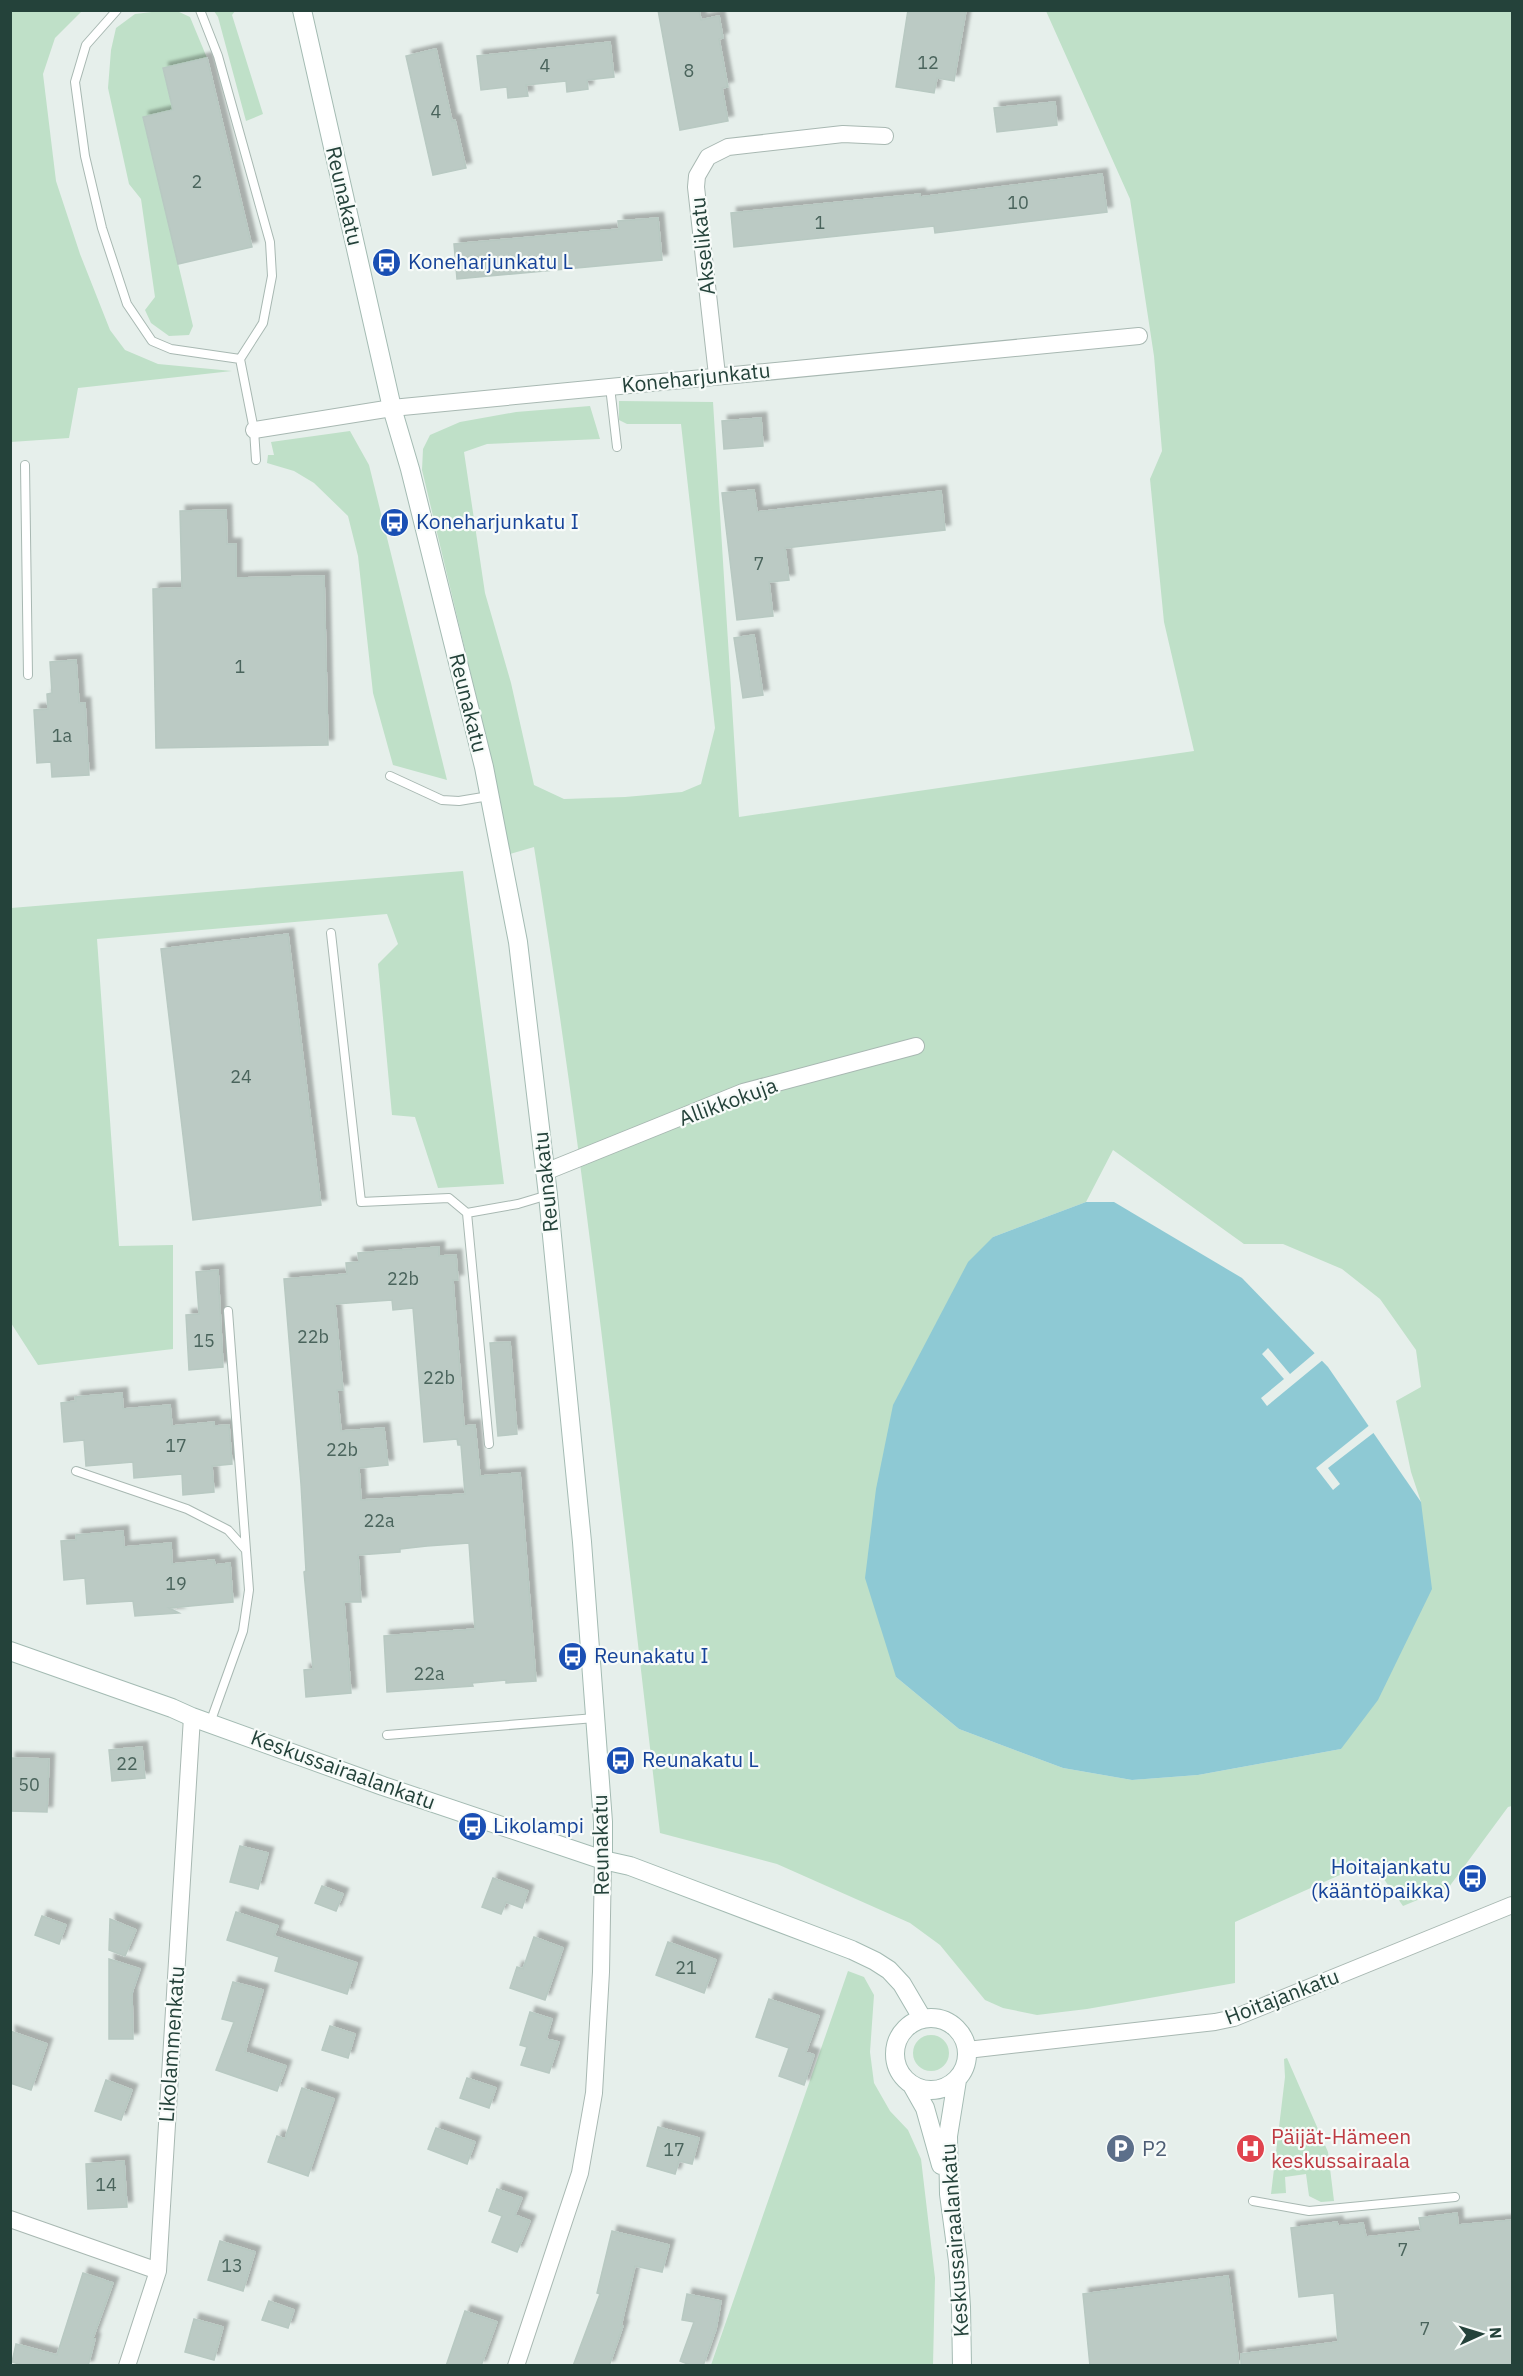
<svg xmlns="http://www.w3.org/2000/svg" width="1523" height="2376" font-family="'IBM Plex Sans',sans-serif">
  <style>
    .green { fill: #bfe0c8; fill-rule: evenodd }
    .water { fill: #8ec9d4 }
    .pier { fill: #e6efeb }
    .building { fill: #bbcac4; stroke: #b8c9c2; stroke-width: 1.5; fill-rule: evenodd; filter: url(#shadow) }
    .lines { fill: none; stroke-linecap: round; stroke-linejoin: round }
    .lane-casing { stroke: #a8b8b2; stroke-width: 10 }
    .street-casing { stroke: #a8b8b2; stroke-width: 18 }
    .secondary-casing { stroke: #a4bbb3; stroke-width: 20 }
    .lane { stroke: #fff; stroke-width: 8 }
    .street { stroke: #fff; stroke-width: 16 }
    .secondary { stroke: #fff; stroke-width: 18 }
    .labels { text-anchor: middle; stroke-width: 4.5; stroke-linejoin: round; paint-order: stroke }
    .number-label { font-size: 18px; fill: #4a645c }
    .street-label { font-size: 21px; fill: #24423a; stroke: #f7fbf9 }
    .transit-label { font-size: 21px; fill: #164399; stroke: #f7fbf9; text-anchor: start }
    .health-label { font-size: 21px; fill: #be3a42; stroke: #f7fbf9; text-anchor: start }
    .service-label { font-size: 21px; fill: #4e5e75; stroke: #f7fbf9; text-anchor: start }
  </style>
  <defs>
    <filter id="shadow"><feDropShadow dx="5.5" dy="-5.5" stdDeviation="1.5" flood-color="#0004"/></filter>
  </defs>
  <rect width="100%" height="100%" fill="#e6efeb"/>
  <path class="green" d="M11,10L82,11L55,38L43,74L56,181L80,254L110,330L125,350L158,364L232,371L78,388L69,438L11,442Z
    M160,11H177L190,17L207,58L163,68L173,110L143,117L193,326L189,335L169,336L151,323L145,310L155,297L141,199L129,184L108,88L111,50L116,28L135,14Z
    M214,11H235L232,15L263,114L246,121L218,17Z
    M1046,11H1512V1806L1508,1807L1449,1887L1403,1906L1371,1861L1235,1922V1983L1087,2009L1037,2015L1003,2008L985,2000L940,1945L910,1923L777,1864L660,1833C621,1504 587,1174 534,847L510,854L483,725L422,470L423,449L430,435L460,422L516,412L590,406L600,439L487,444L464,452L485,593L511,683L534,785L564,799L625,797L682,792L701,784L715,728L681,424H627L619,420V401L713,402L739,817L1194,751L1164,622L1150,479L1162,451L1154,356L1130,199ZM1113,1150L1244,1244H1283L1342,1269L1380,1299L1416,1350L1421,1387L1396,1401L1411,1472L1421,1502L1341,1749L1198,1775L1132,1780L1063,1768L959,1729L896,1677L993,1237L1086,1202Z
    M350,431L369,465L447,780L393,765L373,693L358,556L348,516L314,483L294,471L267,463L268,455H274L271,442Z
    M463,871L504,1184L438,1188L415,1117L392,1115L378,964L398,944L387,914L97,939L119,1246L173,1245V1349L38,1365L11,1323V908Z
    M848,1971L864,1977L874,1995L870,2052L874,2083L890,2111L908,2130L921,2159L935,2278L933,2365H711Z
    M913 2053a18 18 0 1 1 36 0a18 18 0 1 1-36 0Z
    M1287,2058L1328,2152L1334,2201L1321,2202L1309,2196L1306,2174L1285,2177L1286,2193L1271,2194L1285,2077L1284,2059Z"/>
  <path class="water" d="M1086,1202H1114L1242,1278L1328,1367L1421,1502L1432,1589L1378,1700L1341,1749L1198,1775L1132,1780L1063,1768L959,1729L896,1677L865,1578L876,1489L893,1405L968,1262L993,1237Z"/>
  <path class="pier" d="M1268,1348L1290,1374L1316,1352L1324,1359L1267,1406L1261,1398L1284,1379L1262,1354Z
    M1371,1424L1376,1431L1328,1468L1340,1484L1333,1490L1316,1468Z"/>
  <path class="building" d="M658,10H699L701,20L719,16L723,38L719,39L728,87L722,88L728,121L680,130Z
    M908,10H966L954,81L937,78L934,93L896,87Z
    M610,42L614,77L587,80L588,89L567,92L566,81L526,85L528,96L508,98L507,87L481,90L477,56Z
    M436,49L452,121L455,120L466,168L433,175L406,56Z
    M207,58L252,247L178,264L143,117L173,110L163,68Z
    M1055,102L1057,125L997,132L994,108Z
    M1102,174L1107,212L935,233L934,226L734,247L731,213L920,194V197Z
    M658,218L662,260L457,279L454,244L619,229L618,221Z
    M761,418L763,446L724,449L722,421Z
    M754,490L757,512L941,491L945,530L785,548L789,580L769,582L773,616L737,620L722,493Z
    M226,510L227,544H236V578L324,576L328,745L156,748L153,589L182,588L180,511Z
    M754,635L763,695L743,698L734,638Z
    M76,660L79,703H85L89,775L52,777L51,762L37,763L34,710L48,709L47,694L52,693L50,662Z
    M288,934L321,1205L193,1220L161,949Z
    M439,1247V1256L456,1255L458,1280H453L464,1426L475,1425L480,1476L520,1473L536,1681L506,1683V1680L472,1683L473,1686L387,1692L384,1636L475,1629L469,1543L427,1546L400,1549V1552L358,1555L361,1602H344L351,1693L306,1697L304,1670L313,1669L304,1572L306,1571L301,1484L284,1279L347,1274L346,1263L359,1262L358,1253ZM392,1300L393,1310L413,1308L424,1442L457,1439L458,1445H461L465,1494L361,1500L359,1468L388,1465L384,1428L341,1431L337,1390H343L335,1304Z
    M218,1270L223,1367L189,1370L186,1315L199,1314L196,1272Z
    M510,1342L517,1434L498,1436L490,1343Z
    M122,1393L123,1409L170,1405L172,1426L214,1422V1426L229,1425L232,1464L212,1466L214,1492L183,1495L182,1474L134,1478L133,1462L86,1466L84,1440L64,1442L61,1403L76,1401L75,1397Z
    M123,1531L124,1547L171,1543L172,1564L214,1560L215,1565L230,1563L233,1602L169,1608L179,1613L135,1616L133,1601L87,1604L85,1578L64,1580L61,1541L76,1540V1535Z
    M142,1747L145,1778L112,1781L109,1750Z
    M10,1758L49,1759L47,1812L10,1811Z
    M240,1846L268,1853L258,1889L230,1882Z
    M493,1878L528,1891L522,1908L506,1902L501,1914L482,1907Z
    M322,1886L343,1894L336,1911L315,1903Z
    M236,1912L278,1926L274,1936L357,1963L347,1994L275,1971L279,1957L227,1940Z
    M42,1916L66,1925L59,1944L35,1935Z
    M110,1919L136,1930L125,1956L109,1950Z
    M534,1937L563,1948L545,2000L510,1988L517,1967L523,1969Z
    M668,1942L716,1960L704,1993L656,1975Z
    M109,1959L140,1969L132,1993L133,2039H109Z
    M233,1982L263,1990L245,2052L286,2066L277,2091L216,2070L234,2022L222,2019Z
    M769,1999L819,2016L806,2052L814,2055L804,2085L779,2076L789,2048L756,2037Z
    M530,2012L552,2019L546,2039L559,2042L549,2073L521,2065L527,2047L520,2045Z
    M330,2026L355,2034L348,2058L322,2050Z
    M10,2031L47,2044L31,2090L10,2083Z
    M467,2078L496,2088L489,2108L460,2098Z
    M106,2080L132,2090L121,2120L95,2111Z
    M302,2088L334,2099L308,2176L268,2162L277,2136L285,2139Z
    M658,2127L699,2138L692,2164L679,2161L675,2174L647,2166Z
    M436,2128L475,2142L467,2164L428,2149Z
    M124,2161L127,2207L88,2209L86,2164Z
    M497,2189L522,2198L515,2215L530,2221L517,2252L492,2242L502,2216L489,2211Z
    M1457,2213L1458,2225L1512,2220V2366H1241V2354L1338,2342L1334,2293L1299,2297L1291,2228L1337,2222L1338,2226L1363,2223L1366,2237L1421,2231L1419,2218Z
    M612,2231L669,2245L662,2272L635,2266L621,2326H623L609,2366H573L600,2294L597,2293Z
    M220,2241L255,2252L243,2291L208,2280Z
    M83,2273L113,2283L93,2338L95,2339L88,2366H26L12,2362L16,2344L57,2355Z
    M1228,2276L1239,2366H1090L1083,2294Z
    M687,2294L721,2301L716,2329L703,2366H693L680,2361L694,2322L682,2320Z
    M269,2301L294,2310L288,2328L262,2320Z
    M465,2311L497,2322L481,2366H446Z
    M194,2319L223,2327L214,2360L185,2352Z"/>
  <g class="lines">
    <defs>
      <path id="lane" d="M117,10L86,45L75,82L85,156L102,228L127,304L152,341L171,349L240,359
        M200,10L218,56L270,242L272,276L263,323L240,359L254,430L256,460
        M610,387L617,447
        M25,465L28,675
        M390,776L442,800L459,801L489,796
        M331,933L361,1202L449,1198L467,1213L518,1204L548,1195
        M467,1213L489,1444
        M76,1471L187,1509L228,1530L245,1549
        M210,1723L243,1631L249,1590L228,1311
        M387,1735L595,1718
        M1253,2201L1309,2211L1455,2197"/>
      <path id="street" d="M717,375L696,187L697,176L708,157L728,147L843,134L885,136
        M254,430L392,408L1139,336
        M545,1172L743,1092L916,1046
        M967,2050L1215,2022L1234,2018L1512,1905
        M10,2219L158,2271
        M127,2366L158,2271L192,1717
        M516,2366L580,2173L594,2093L601,1972L603,1860"/>
      <path id="secondary" d="M302,10L392,408L410,469L484,767L518,942L548,1195L582,1542L603,1822V1860
        M10,1651L172,1708L192,1717L383,1786L603,1860L630,1866L852,1950L875,1961L889,1970L902,1984L922,2018
        M895 2054a36 36 0 1 1 72 0a36 36 0 1 1-72 0Z
        M957,2080L948,2136L949,2194L958,2261L961,2307L962,2366
        M912,2085L925,2108L941,2165"/>
    </defs>
    <use href="#lane" class="lane-casing"/>
    <use href="#street" class="street-casing"/>
    <use href="#secondary" class="secondary-casing"/>
    <use href="#lane" class="lane"/>
    <use href="#street" class="street"/>
    <use href="#secondary" class="secondary"/>
  </g>
  <defs>
    <symbol id="bus-disc" viewBox="-11 -11 22 22"><circle r="9.5" fill="#1a4fb4" stroke="#f7fbf9"/><path d="M-5-6H5V4H4V6H2V4H-2V6H-4V4H-5ZM-3.5-4V0h7V-4ZM-3.5 1.2v1.5H-2V1.2ZM2 1.2v1.5H3.5V1.2Z" fill="#fff"/></symbol>
    <symbol id="parking-disc" viewBox="-11 -11 22 22"><circle r="9.5" fill="#5c6f8a" stroke="#f7fbf9"/><path d="M-3.5-5.5H1a3.5 3.5 0 0 1 0 7H-1V5.5H-3.5ZM-1-3.4V-.6H.8a1.4 1.4 0 0 0 0-2.8Z" fill="#fff"/></symbol>
    <symbol id="hospital-disc" viewBox="-11 -11 22 22"><circle r="9.5" fill="#e0444e" stroke="#f7fbf9"/><path d="M-5-5h3v3.5h4V-5h3V5h-3V1.5h-4V5h-3Z" fill="#fff"/></symbol>
  </defs>
  <g fill-rule="evenodd">
    <use href="#bus-disc" x="370" y="246" width="33" height="33"/>
    <use href="#bus-disc" x="378" y="506" width="33" height="33"/>
    <use href="#bus-disc" x="556" y="1640" width="33" height="33"/>
    <use href="#bus-disc" x="604" y="1744" width="33" height="33"/>
    <use href="#bus-disc" x="456" y="1810" width="33" height="33"/>
    <use href="#bus-disc" x="1456" y="1862" width="33" height="33"/>
    <use href="#parking-disc" x="1104" y="2132" width="33" height="33"/>
    <use href="#hospital-disc" x="1234" y="2132" width="33" height="33"/>
  </g>
  <g class="labels">
    <g class="number-label">
      <text x="928" y="69">12</text>
      <text x="545" y="72">4</text>
      <text x="689" y="77">8</text>
      <text x="436" y="118">4</text>
      <text x="197" y="188">2</text>
      <text x="1018" y="209">10</text>
      <text x="820" y="229">1</text>
      <text x="759" y="570">7</text>
      <text x="240" y="673">1</text>
      <text x="62" y="742">1a</text>
      <text x="241" y="1083">24</text>
      <text x="403" y="1285">22b</text>
      <text x="313" y="1343">22b</text>
      <text x="204" y="1347">15</text>
      <text x="439" y="1384">22b</text>
      <text x="176" y="1452">17</text>
      <text x="342" y="1456">22b</text>
      <text x="379" y="1527">22a</text>
      <text x="176" y="1590">19</text>
      <text x="429" y="1680">22a</text>
      <text x="127" y="1770">22</text>
      <text x="29" y="1791">50</text>
      <text x="686" y="1974">21</text>
      <text x="674" y="2156">17</text>
      <text x="106" y="2191">14</text>
      <text x="1403" y="2256">7</text>
      <text x="232" y="2272">13</text>
      <text x="1425" y="2335">7</text>
    </g>
    <g class="street-label">
      <text transform="translate(344 196) rotate(77)" y="7">Reunakatu</text>
      <text transform="translate(703 246) rotate(-96)" y="7">Akselikatu</text>
      <text transform="translate(696 378) rotate(-6)" y="7">Koneharjunkatu</text>
      <text transform="translate(468 703) rotate(76)" y="7">Reunakatu</text>
      <text transform="translate(728 1102) rotate(-20)" y="7">Allikkokuja</text>
      <text transform="translate(546 1182) rotate(-96)" y="7">Reunakatu</text>
      <text transform="translate(343 1770) rotate(20)" y="7">Keskussairaalankatu</text>
      <text transform="translate(601 1845) rotate(-91)" y="7">Reunakatu</text>
      <text transform="translate(1282 1997) rotate(-21)" y="7">Hoitajankatu</text>
      <text transform="translate(172 2044) rotate(-86)" y="7">Likolammenkatu</text>
      <text transform="translate(955 2240) rotate(-94)" y="7">Keskussairaalankatu</text>
    </g>
    <g class="transit-label">
      <text x="408" y="269">Koneharjunkatu L</text>
      <text x="416" y="529">Koneharjunkatu I</text>
      <text x="594" y="1663">Reunakatu I</text>
      <text x="642" y="1767">Reunakatu L</text>
      <text x="493" y="1833">Likolampi</text>
      <text x="1451" y="1874" text-anchor="end">Hoitajankatu<tspan x="1451" dy="24">(kääntöpaikka)</tspan></text>
    </g>
    <g class="health-label">
      <text x="1271" y="2144">Päijät-Hämeen<tspan x="1271" dy="24">keskussairaala</tspan></text>
    </g>
    <g class="service-label">
      <text x="1142" y="2156">P2</text>
    </g>
  </g>
  <rect width="1523" height="2376" fill="none" stroke="#24423a" stroke-width="24"/>
  <g transform="translate(1481 2334) rotate(86)" stroke="#f7fbf9" stroke-width="4.5" paint-order="stroke">
  <path d="M0-4.5L10 22L0 15L-10 22Z" fill="#24423a"/>
  <text y="-9" font-size="16" font-weight="bold" text-anchor="middle" fill="#24423a">N</text>
  </g>
</svg>
